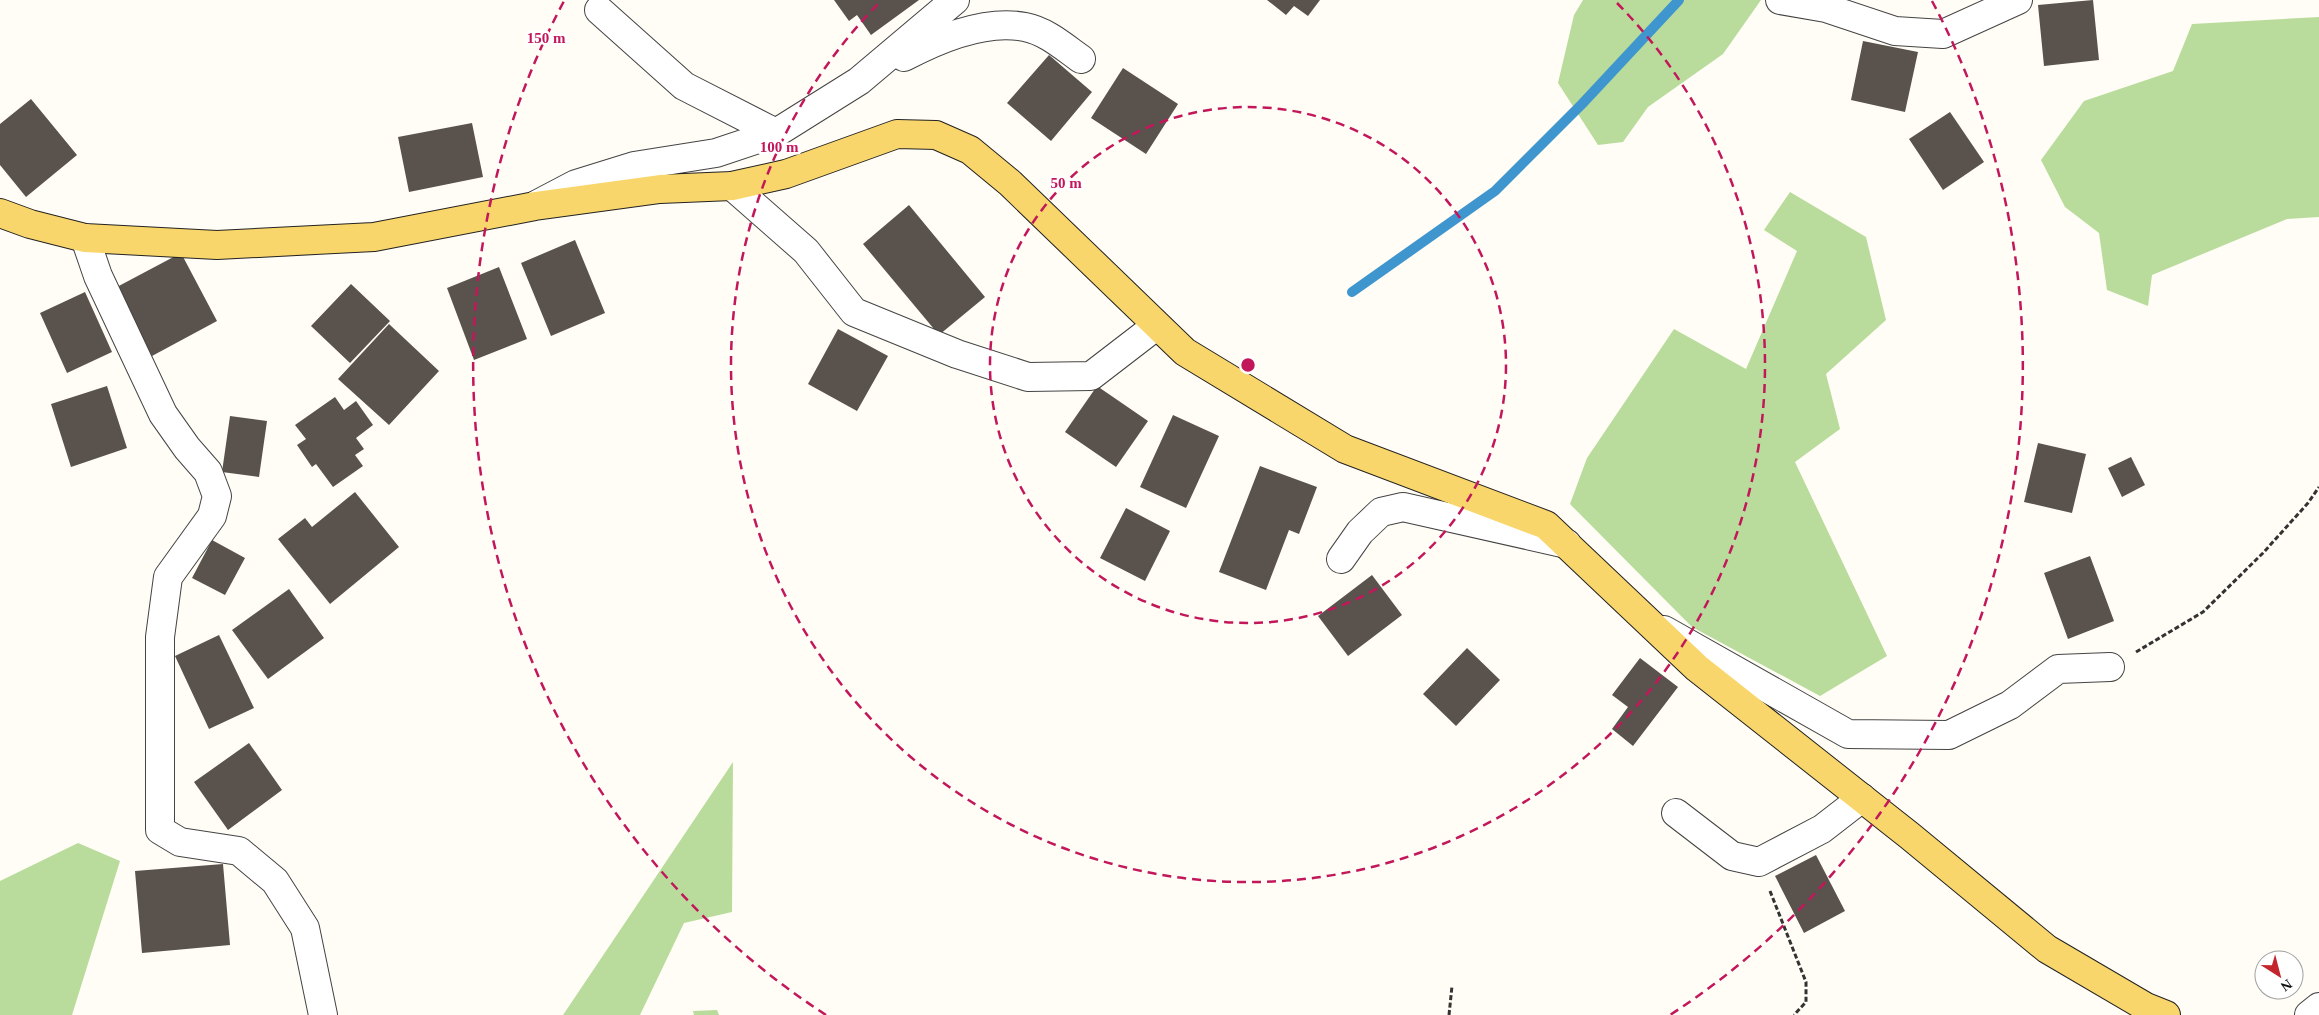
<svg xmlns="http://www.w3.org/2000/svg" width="2319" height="1015" font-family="'Times New Roman',serif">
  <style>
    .forest { fill: #b9dc9c }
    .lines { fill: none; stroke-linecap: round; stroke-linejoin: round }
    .stream { stroke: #3f96cf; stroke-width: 10 }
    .building { fill: #5a524d }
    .minor-casing { stroke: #444; stroke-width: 30 }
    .major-casing { stroke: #222; stroke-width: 30 }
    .path { stroke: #333; stroke-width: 3; stroke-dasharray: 5 2.5; stroke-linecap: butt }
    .minor { stroke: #fff; stroke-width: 28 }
    .major { stroke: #f9d66b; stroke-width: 28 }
    .ring { fill: none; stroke: #c2185b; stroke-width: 2.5; stroke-dasharray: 9 6 }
    .centre { fill: #c2185b; stroke: #fff; stroke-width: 2.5 }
    .ring-label { font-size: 15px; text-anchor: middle; font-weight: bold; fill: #c2185b; stroke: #fff; stroke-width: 5; stroke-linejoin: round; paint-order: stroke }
  </style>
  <rect width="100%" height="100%" fill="#fffdf5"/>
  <path class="forest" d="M1583,0H1761L1723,54L1648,107L1623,142L1598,145L1558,83L1574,15Z
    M2319,17V217L2287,219L2152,275L2148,306L2107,290L2099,233L2065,207L2041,160L2084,101L2173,71L2192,24Z
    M1790,192L1866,237L1886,320L1826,374L1840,429L1795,462L1887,656L1820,696L1692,627L1570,504L1587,458L1674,329L1746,369L1797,251L1764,230Z
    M733,762L732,912L684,923L640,1015H563Z
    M78,843L120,861L72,1015H0V881Z
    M717,1010L719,1015H694L693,1011Z"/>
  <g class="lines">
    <path class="stream" d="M1352,292L1495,191L1582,104L1679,0"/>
  </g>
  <path class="building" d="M834,0H919L871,35L857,15L849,21Z
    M1267,0H1320L1308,16L1294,6L1286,15Z
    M2093,0L2099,60L2044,66L2038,5Z
    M1863,41L1918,52L1905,112L1851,100Z
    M1049,55L1092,92L1051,141L1007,103Z
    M1123,68L1178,104L1146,154L1091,118Z
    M31,99L77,155L26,197L0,165V124Z
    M1950,112L1984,162L1943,190L1909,139Z
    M472,123L483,177L409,192L398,137Z
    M909,205L985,297L939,335L863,244Z
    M575,240L605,313L551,336L521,263Z
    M181,253L217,321L152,356L115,288Z
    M499,267L527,339L474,360L447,288Z
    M351,284L390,321L350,363L311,326Z
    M85,292L112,352L67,373L40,313Z
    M389,324L439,371L389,425L338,379Z
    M838,329L888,356L857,411L808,384Z
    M107,386L127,448L71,467L51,404Z
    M1097,386L1148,421L1116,467L1065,432Z
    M335,397L344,410L356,401L373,425L356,438L364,449L355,455L363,466L333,487L316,464L312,467L297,445L306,439L295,425Z
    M1173,415L1219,436L1186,508L1140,487Z
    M230,416L267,421L259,477L222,472Z
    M2038,443L2086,454L2072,513L2024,502Z
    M2131,457L2145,485L2122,497L2108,468Z
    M1260,466L1317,487L1299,534L1289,530L1266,590L1219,572Z
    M355,492L399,547L330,604L278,539L305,518L312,527Z
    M1126,508L1170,531L1145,581L1100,558Z
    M212,540L245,558L225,595L192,578Z
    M2090,556L2114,621L2068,639L2044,573Z
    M1372,575L1402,615L1348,656L1318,616Z
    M289,589L324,638L268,679L232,630Z
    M219,635L254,708L209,729L175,656Z
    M1467,648L1500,680L1456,726L1423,694Z
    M1640,658L1678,687L1633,746L1612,729L1628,707L1612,695Z
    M249,743L282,790L228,830L194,782Z
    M1816,855L1845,911L1804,933L1775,876Z
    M223,864L230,945L142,953L135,871Z"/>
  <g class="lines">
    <defs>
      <path id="minor" d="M1780,0L1826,8L1895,31L1943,34L2018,0
        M599,10L684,86L776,133
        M904,57C938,39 985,19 1025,27C1046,31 1064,47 1081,59
        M732,186L806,251L854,312L957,354L1028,377L1091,376L1156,326
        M536,205L576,184L634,166L716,153L776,133L859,81L955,0
        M85,238L98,276L163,414L187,448L208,472L217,496L212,516L168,577L160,637V830L180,842L239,851L275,881L305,928L323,1015
        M1341,559L1360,532L1381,512L1403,507L1567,544
        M1664,630L1848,734L1949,735L2010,705L2058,669L2110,667
        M1676,813L1732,856L1759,862L1822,829L1862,798
        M2309,1015L2319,1007"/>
      <path id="major" d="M0,213L30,224L85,238L217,245L374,237L535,206L660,189L732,186L786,174L897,134L936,135L970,150L1010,183L1185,352L1345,449L1546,525L1697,668L1910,836L2047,949L2146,1007L2166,1015"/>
    </defs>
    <use href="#minor" class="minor-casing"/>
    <use href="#major" class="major-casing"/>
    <path class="path" d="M2136,652L2203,612L2263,553L2308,503L2319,487
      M1770,891L1806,982V1002L1794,1015
      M1449,1015L1452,986"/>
    <use href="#minor" class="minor"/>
    <use href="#major" class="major"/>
  </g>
  <g class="ring">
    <circle cx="1248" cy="365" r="258"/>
    <path d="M1617 3A517 517 0 1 1 879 3"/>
    <path d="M826 1015A775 775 0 0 1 564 1M1932 1A775 775 0 0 1 1670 1015"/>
  </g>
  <circle cx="1248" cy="365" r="8" class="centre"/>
  <g class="ring-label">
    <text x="546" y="43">150 m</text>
    <text x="779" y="152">100 m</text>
    <text x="1066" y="188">50 m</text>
  </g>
  <g transform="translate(2279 975) rotate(144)"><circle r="24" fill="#ffffff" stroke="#a0a0a0"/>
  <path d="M0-4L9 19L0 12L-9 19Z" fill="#c4262e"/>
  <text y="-8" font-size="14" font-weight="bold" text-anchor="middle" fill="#111111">N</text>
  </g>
</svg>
